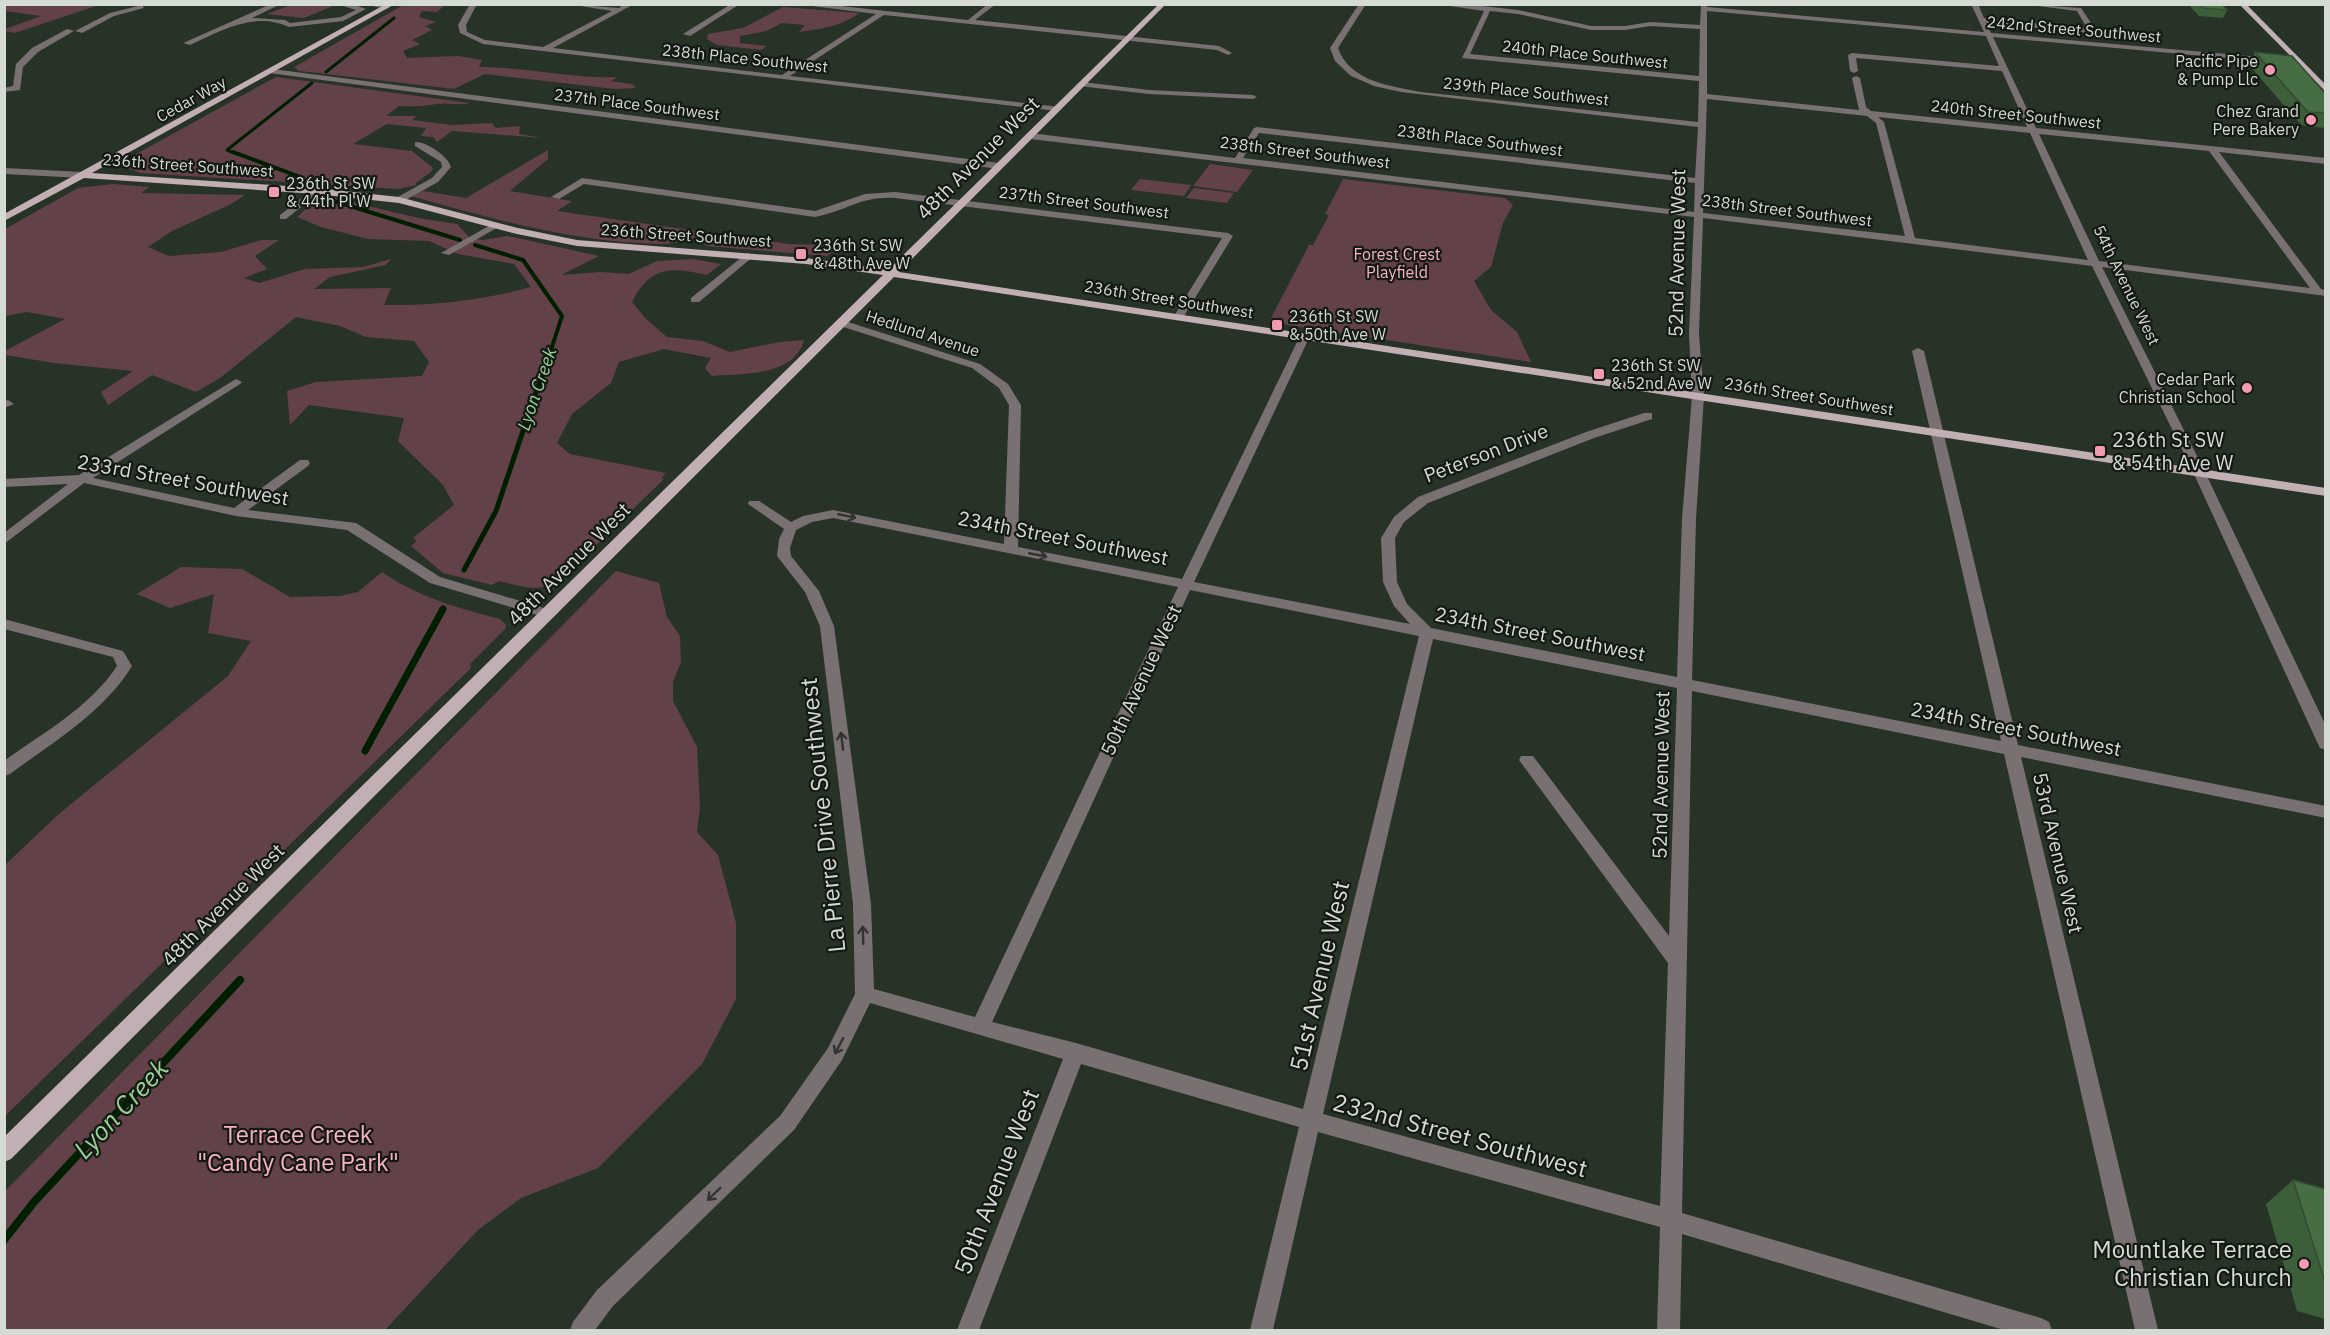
<svg xmlns="http://www.w3.org/2000/svg" width="2330" height="1335" font-family="'IBM Plex Sans',sans-serif">
  <style>
    .green { fill: #634149 }
    .lines { fill: none; stroke-linecap: round; stroke-linejoin: round }
    .stream-far4 { stroke: #001f00; stroke-width: 3 }
    .stream-far3 { stroke: #001f00; stroke-width: 4 }
    .stream-far2 { stroke: #001f00; stroke-width: 5 }
    .stream-far1 { stroke: #001f00; stroke-width: 7 }
    .stream { stroke: #001f00; stroke-width: 8 }
    .minor { fill: #797071; fill-rule: evenodd }
    .major { fill: #c2afb3; fill-rule: evenodd }
    .wall { fill: #3d5e3a }
    .building { fill: #476d44; stroke: #324c30; stroke-width: 1.5 }
    .oneway { stroke: #323330 }
    .poi-dot { fill: #f29ab0; stroke: #141914; stroke-width: 2 }
    .labels { text-anchor: middle; stroke-width: 4.5; stroke-linejoin: round; paint-order: stroke }
    .far-street-label { font-size: 16px; fill: #d4dbd3; stroke: #141914 }
    .far-poi-label { font-size: 16px; fill: #d4dbd3; stroke: #141914; text-anchor: start }
    .far-park-label { font-size: 16px; fill: #fab2c3; stroke: #141914 }
    .far-water-label { font-size: 18px; font-style: italic; fill: #97d393; stroke: #141914 }
    .street-label { font-size: 20px; fill: #d4dbd3; stroke: #141914 }
    .poi-label { font-size: 20px; fill: #d4dbd3; stroke: #141914; text-anchor: start }
    .near-street-label { font-size: 24px; fill: #d4dbd3; stroke: #141914 }
    .near-park-label { font-size: 24px; fill: #fab2c3; stroke: #141914 }
    .near-poi-label { font-size: 24px; fill: #d4dbd3; stroke: #141914; text-anchor: end }
    .near-water-label { font-size: 26px; font-style: italic; fill: #97d393; stroke: #141914 }
  </style>
  <rect width="100%" height="100%" fill="#283327"/>
  <path class="green" d="M5,4H99V5L15,33L5,31V29L41,16L5,11Z
    M405,4L445,5L437,12L422,11L419,17L436,22L425,26L432,30L412,40L420,44L403,51L407,58L458,56L482,60L479,67C526,67 571,79 618,77L611,81L632,84L636,88L615,89L485,74L454,89L309,72L299,71L294,67Z
    M315,5L333,6L304,18L267,14L291,5Z
    M783,7L860,13C841,26 822,29 799,32L805,25L782,23L766,31L740,36V43L767,46L761,50L717,45L707,39L708,34L743,28Z
    M276,77L470,103C458,106 449,102 437,104C423,106 413,107 399,106L386,116H417L412,120L452,125L492,123L496,128L520,126L519,134L543,138L452,131L437,142L433,137L421,136L426,128L387,124L353,144L412,151L433,168L431,172L416,183V185L399,189L140,173L127,168L129,158Z
    M548,150V159L510,191L572,201L557,211L789,244L833,245L834,250L827,256L706,246L698,237C687,240 674,244 662,244C576,243 493,219 411,196L423,191L466,198Z
    M1210,164L1253,170L1237,192L1193,186Z
    M1140,179L1191,185L1184,196L1131,190Z
    M1343,179L1505,198L1513,205L1503,223L1491,267L1474,281L1491,310L1517,332L1531,362L1269,322L1309,245H1313L1329,215L1325,214Z
    M113,184L149,187L141,193L245,195L231,204L172,231L148,247L169,256L221,252L261,240H279L255,256L267,269L244,278L259,283L305,269L363,267L391,259L386,265L330,277L314,289L391,288L384,305C433,306 483,300 531,287L514,264L458,254L429,241L368,239L321,227L297,217L317,199L350,202L419,218L457,224L469,237L482,240L508,236L599,256L561,275L601,272L629,274L657,261L692,259L721,264L707,275C671,267 651,265 632,302L646,319L667,337L703,341L730,352L779,342L804,340C794,377 743,373 712,376L705,368L711,358L664,349L619,362L611,383L572,414L557,443L570,454L666,473L661,478L664,479L588,553H584C547,589 552,595 499,581L492,585L443,573L411,546L417,541L413,538L454,505L443,485L398,441L404,418L309,405L290,425L287,391L316,382L422,376L429,362L414,341L366,337L340,326L296,317L220,378L196,392L152,375L108,405L101,392L133,371L54,363L5,355V351L65,319L27,312L5,316V229L78,188Z
    M1194,188L1234,193L1227,203L1186,198Z
    M181,567L242,569L290,597L340,596L358,592L382,572C418,597 458,608 500,619L506,625L505,629L470,664L471,668L232,901L222,905L5,1116V865L60,813L228,676L251,641L208,633L214,594L170,608L137,594Z
    M616,571L659,583L667,617L680,636L681,662L673,682V701L697,747L700,807L697,832L718,855L736,923V999L702,1064L598,1168L521,1198L478,1230L385,1330H5V1191Z"/>
  <g class="lines">
    <path class="stream-far4" d="M326,72L394,18
      M237,154L227,150L312,83"/>
    <path class="stream-far3" d="M233,152L303,178
      M337,202L460,240
      M475,245L523,260L562,316L551,350"/>
    <path class="stream-far2" d="M464,570L496,511L551,348"/>
    <path class="stream-far1" d="M365,751L443,609"/>
    <path class="stream" d="M4,1240L34,1202L240,980"/>
    <path class="minor" d="M271,4H281L252,18L285,20L290,23L341,17L356,10L337,4H352L366,9L343,21L289,27C254,11 221,31 190,45L183,43Z
      M364,4H383L389,7L386,9Z
      M470,4H477L466,25L467,32L485,40L543,47L612,11L568,4L619,8L625,4H634L553,48L782,75L876,14L796,4H823L968,20L988,4H996L975,20L1219,46L1232,53L1228,55L1217,50L884,15L790,76L1060,107V111H1057L483,44L460,33L458,25Z
      M731,4H740L690,36L683,34Z
      M1359,4H1366L1338,48C1349,81 1390,86 1421,92L1698,122L1699,81L1462,58L1484,11L1436,4H1464L1518,10L1591,26H1625L1650,22L1700,25L1701,4H1707V7L1984,32L1971,4H1978L1984,18L2087,28L2077,11L2022,4L2081,8L2099,35L2095,37L2090,33L1986,23L1991,33L2271,58L2275,60L2271,62L1993,37L2036,128L2326,158V164L2219,152L2321,289L2326,290V296L2102,267L2205,472L2326,726V750L2320,748L2318,744L2193,472L2092,266L1703,218L1699,334L1704,396L1696,519L1692,680L2001,741L1912,351L1918,348L1924,351L2018,745L2326,806V818L2021,757L2158,1330H2135L2004,754L1692,691L1682,1213L2041,1318L2049,1322L2052,1330H2004L1682,1234L1680,1330H1657L1660,1227L1318,1132L1273,1330H1250L1299,1127L1081,1064L979,1330H957L1063,1059L870,1003L842,1060L794,1130L613,1306L595,1330H570L573,1322L597,1290L780,1116L828,1048L855,994L853,904L820,626L805,592L777,556L779,539L784,529L748,504L749,501H759L791,522L803,516L833,510L1004,544L1009,405L999,388L972,368L837,325V321H845L980,364L1008,384L1021,405L1018,547L1182,579L1300,336L1301,334H1309L1310,336L1194,582L1410,624L1394,606L1383,582L1381,538L1394,517L1418,497L1586,432L1644,413H1652V419L1594,438L1428,503L1404,522L1395,538L1397,582L1407,604L1431,628L1677,677L1682,519L1692,396L1689,334L1694,217L1030,139L1026,136L1030,133L1235,158L1254,128L1257,127L1695,178L1698,127L1401,92L1374,86L1351,76L1335,61L1330,48ZM1490,11L1518,14L1591,30H1625L1650,26L1700,29L1699,76L1470,54ZM1707,11L1986,36L1999,66L1852,53L1848,55L1850,71L1854,73L1858,71L1856,58L2002,71L2027,127L1871,111L1866,107L1860,78L1856,76L1852,78L1859,110L1707,94ZM1707,99L1867,116L1876,123L1905,236L1703,213ZM1878,117L2030,133L2088,260L1915,238L1884,122ZM1259,133L1695,183L1694,212L1243,158ZM2039,134L2209,151L2310,288L2099,261ZM833,518L1178,587L975,1017L874,989L871,904L834,626L819,591L791,556L790,548L796,530L812,522ZM1190,590L1419,636L1303,1109L1076,1043L992,1022ZM1433,639L1677,688L1669,936L1533,756H1521L1519,760L1668,963L1660,1206L1323,1114Z
      M142,5L144,8L114,16L82,33L75,31L110,13Z
      M67,29L74,31L38,52L23,67L20,90L4,92V88L13,86L16,64L32,48Z
      M272,69L999,163L1003,166L999,169L269,73V69Z
      M1082,82L1149,90L1253,95L1257,97L1253,99L1149,94L1079,86V82Z
      M415,142C427,142 448,156 451,167L438,182L402,202H396V198L432,178L442,167L441,162L415,146Z
      M4,168L83,172L87,175L83,178L4,174Z
      M582,178L815,211L865,194L895,192L1228,233L1233,236L1184,316L1179,319L1174,316L1222,238L895,198C860,196 847,211 815,217L584,184L559,199L551,197Z
      M313,189L321,191L286,219H280V215Z
      M494,223L502,225L449,255L441,253Z
      M747,253L755,255L699,302H691V298Z
      M236,379L242,382L240,384L93,478L234,508L300,460H308L310,463L308,466L248,510L356,523L440,577L554,611L556,614L554,617H544L430,583L347,530L236,516L84,483L4,544V533L68,484L4,487V479L79,475Z
      M8,400L14,404L4,408V401Z
      M4,619L123,651L132,666C103,713 53,742 10,774L4,776V761C43,733 90,707 117,666L113,657L4,629Z"/>
    <path class="major" d="M386,4H395L92,173L316,188L399,197L518,228L577,240L806,258L888,270L1159,4H1166L899,272L2326,488V496L894,277L11,1159L4,1162V1137L883,275L806,264L577,246L517,234L399,203L316,194L84,178L4,221V214Z
      M2239,4H2246L2326,85V92Z"/>
  </g>
  <path class="wall" d="M2188,4H2222L2227,10L2223,18L2199,16Z
    M2255,52L2325,93V128L2301,125L2249,65Z
    M2293,1180L2325,1189V1319L2297,1311L2266,1204Z"/>
  <path class="building" d="M2200,4H2222L2227,10L2203,8Z
    M2255,52L2292,56L2325,93V113L2308,112Z
    M2293,1180L2325,1189V1282Z"/>
  <defs><path id="oneway-shaft" d="M-6 0H5M1.5-3L5.5 0L1.5 3" fill="none" stroke-width="1.6" stroke-linecap="round" stroke-linejoin="round" transform="scale(1.5)"/></defs>
  <g class="oneway">
    <use href="#oneway-shaft" transform="translate(847 516) rotate(12)"/>
    <use href="#oneway-shaft" transform="translate(1038 555) rotate(11)"/>
    <use href="#oneway-shaft" transform="translate(842 741) rotate(-97)"/>
    <use href="#oneway-shaft" transform="translate(863 935) rotate(-92)"/>
    <use href="#oneway-shaft" transform="translate(839 1046) rotate(118)"/>
    <use href="#oneway-shaft" transform="translate(714 1194) rotate(136)"/>
  </g>
  <g class="poi-dot">
    <circle cx="2270" cy="70" r="6"/>
    <circle cx="2311" cy="120" r="6"/>
    <rect x="268" y="186" width="12" height="12" rx="3"/>
    <rect x="795" y="248" width="12" height="12" rx="3"/>
    <rect x="1271" y="319" width="12" height="12" rx="3"/>
    <rect x="1593" y="368" width="12" height="12" rx="3"/>
    <circle cx="2247" cy="388" r="6"/>
    <rect x="2094" y="445" width="12" height="12" rx="3"/>
    <circle cx="2304" cy="1264" r="6"/>
  </g>
  <g class="labels">
    <g class="far-street-label">
      <text transform="translate(2074 29) rotate(5)" y="6">242nd Street Southwest</text>
      <text transform="translate(1585 54) rotate(6)" y="6">240th Place Southwest</text>
      <text transform="translate(745 58) rotate(6)" y="6">238th Place Southwest</text>
      <text transform="translate(1526 91) rotate(6)" y="6">239th Place Southwest</text>
      <text transform="translate(191 99) rotate(-29)" y="6">Cedar Way</text>
      <text transform="translate(637 104) rotate(7)" y="6">237th Place Southwest</text>
      <text transform="translate(2016 114) rotate(6)" y="6">240th Street Southwest</text>
      <text transform="translate(1480 140) rotate(7)" y="6">238th Place Southwest</text>
      <text transform="translate(1305 152) rotate(7)" y="6">238th Street Southwest</text>
      <text transform="translate(188 165) rotate(4)" y="6">236th Street Southwest</text>
      <text transform="translate(1084 202) rotate(7)" y="6">237th Street Southwest</text>
      <text transform="translate(1787 210) rotate(7)" y="6">238th Street Southwest</text>
      <text transform="translate(686 235) rotate(4)" y="6">236th Street Southwest</text>
      <text transform="translate(2127 285) rotate(64)" y="6">54th Avenue West</text>
      <text transform="translate(1169 299) rotate(9)" y="6">236th Street Southwest</text>
      <text transform="translate(923 333) rotate(18)" y="6">Hedlund Avenue</text>
      <text transform="translate(1809 396) rotate(9)" y="6">236th Street Southwest</text>
    </g>
    <g class="far-poi-label">
      <text x="2258" y="67" text-anchor="end">Pacific Pipe<tspan x="2258" dy="18">&amp; Pump Llc</tspan></text>
      <text x="2299" y="117" text-anchor="end">Chez Grand<tspan x="2299" dy="18">Pere Bakery</tspan></text>
      <text x="286" y="189">236th St SW<tspan x="286" dy="18">&amp; 44th Pl W</tspan></text>
      <text x="813" y="251">236th St SW<tspan x="813" dy="18">&amp; 48th Ave W</tspan></text>
      <text x="1289" y="322">236th St SW<tspan x="1289" dy="18">&amp; 50th Ave W</tspan></text>
      <text x="1611" y="371">236th St SW<tspan x="1611" dy="18">&amp; 52nd Ave W</tspan></text>
      <text x="2235" y="385" text-anchor="end">Cedar Park<tspan x="2235" dy="18">Christian School</tspan></text>
    </g>
    <g class="far-park-label">
      <text x="1397" y="260">Forest Crest<tspan x="1397" dy="18">Playfield</tspan></text>
    </g>
    <g class="far-water-label">
      <text transform="translate(537 389) rotate(-71)" y="6">Lyon Creek</text>
    </g>
    <g class="street-label">
      <text transform="translate(978 158) rotate(-45)" y="7">48th Avenue West</text>
      <text transform="translate(1677 253) rotate(-89)" y="7">52nd Avenue West</text>
      <text transform="translate(1486 453) rotate(-21)" y="7">Peterson Drive</text>
      <text transform="translate(183 480) rotate(10)" y="7">233rd Street Southwest</text>
      <text transform="translate(1063 538) rotate(11)" y="7">234th Street Southwest</text>
      <text transform="translate(569 564) rotate(-45)" y="7">48th Avenue West</text>
      <text transform="translate(1540 634) rotate(11)" y="7">234th Street Southwest</text>
      <text transform="translate(1141 680) rotate(-65)" y="7">50th Avenue West</text>
      <text transform="translate(2016 729) rotate(11)" y="7">234th Street Southwest</text>
      <text transform="translate(1661 775) rotate(-89)" y="7">52nd Avenue West</text>
      <text transform="translate(2058 853) rotate(77)" y="7">53rd Avenue West</text>
      <text transform="translate(223 905) rotate(-45)" y="7">48th Avenue West</text>
    </g>
    <g class="poi-label">
      <text x="2112" y="447">236th St SW<tspan x="2112" dy="23">&amp; 54th Ave W</tspan></text>
    </g>
    <g class="near-street-label">
      <text transform="translate(823 815) rotate(-96)" y="8">La Pierre Drive Southwest</text>
      <text transform="translate(1320 976) rotate(-77)" y="8">51st Avenue West</text>
      <text transform="translate(1460 1136) rotate(15)" y="8">232nd Street Southwest</text>
      <text transform="translate(997 1182) rotate(-69)" y="8">50th Avenue West</text>
    </g>
    <g class="near-park-label">
      <text x="298" y="1143">Terrace Creek<tspan x="298" dy="28">"Candy Cane Park"</tspan></text>
    </g>
    <g class="near-poi-label">
      <text x="2292" y="1258">Mountlake Terrace<tspan x="2292" dy="28">Christian Church</tspan></text>
    </g>
    <g class="near-water-label">
      <text transform="translate(121 1109) rotate(-47)" y="9">Lyon Creek</text>
    </g>
  </g>
  <rect width="2330" height="1335" fill="none" stroke="#d4dbd3" stroke-width="12"/>
</svg>
